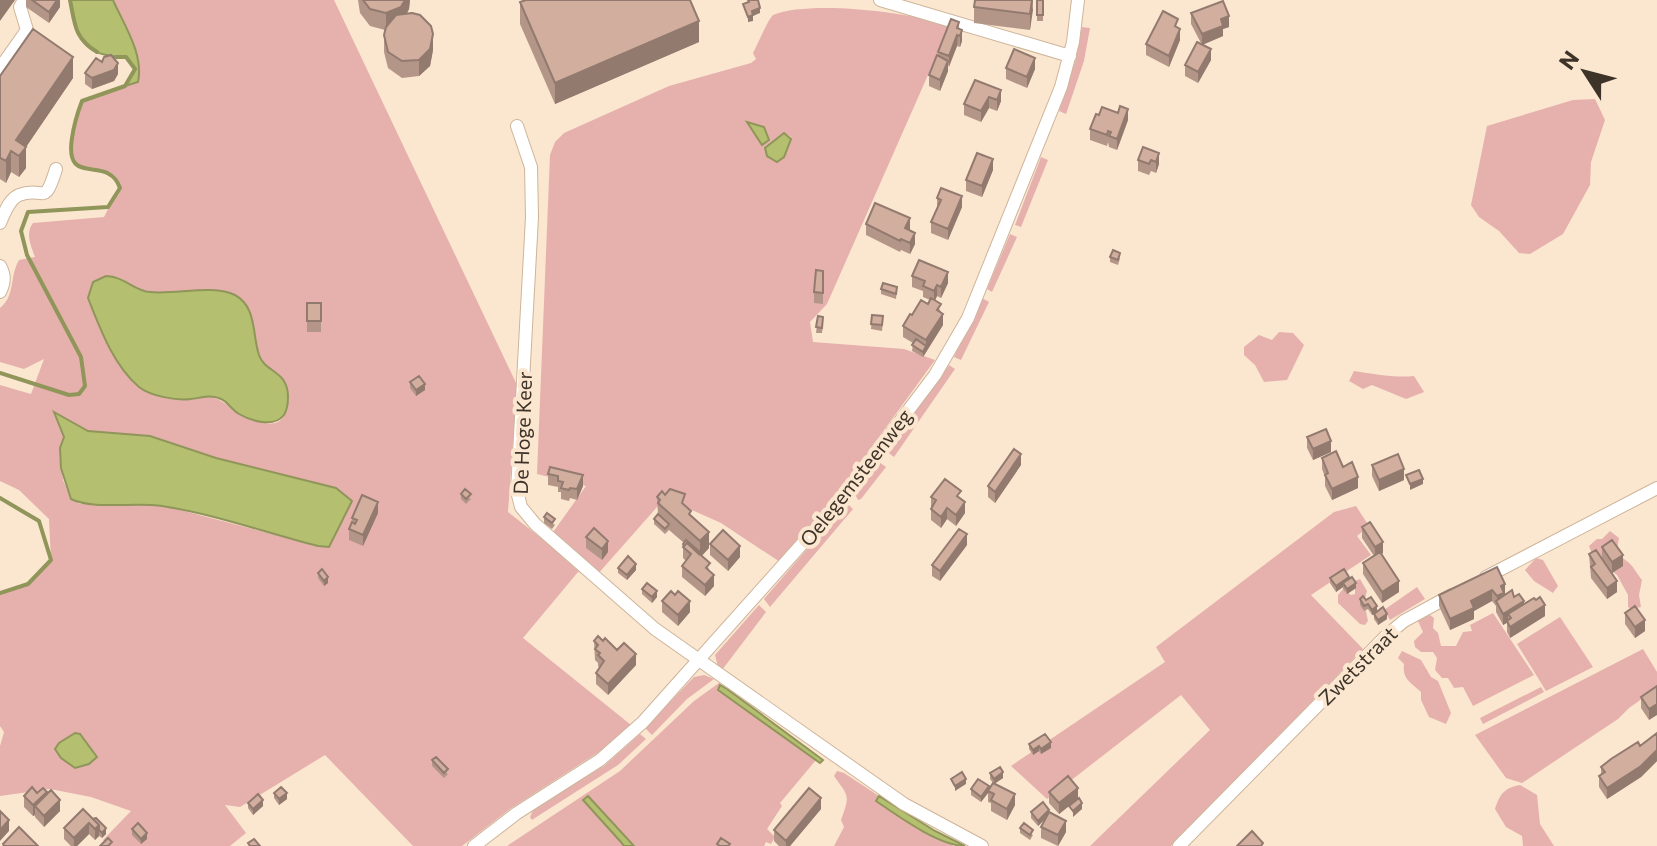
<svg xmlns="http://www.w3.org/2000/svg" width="1657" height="846" font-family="Commissioner,sans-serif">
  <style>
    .green { fill: #e6b1ad; fill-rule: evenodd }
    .water { fill: #b4bf70; stroke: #90955a; stroke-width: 2 }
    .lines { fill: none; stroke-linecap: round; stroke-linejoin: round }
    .stream { stroke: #90955a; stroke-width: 4 }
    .minor-casing { stroke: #ceb59a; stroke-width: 14 }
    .minor { stroke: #fff; stroke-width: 12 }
    .wall { fill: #b49688 }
    .shaded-wall { fill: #927a6f }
    .building { fill: #d1ae9e; stroke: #927a6f; stroke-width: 2 }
    .labels { text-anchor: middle; stroke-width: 8; stroke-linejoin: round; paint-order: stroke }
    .street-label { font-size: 20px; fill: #3d3328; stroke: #fbe6d0 }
  </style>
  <rect width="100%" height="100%" fill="#fbe6d0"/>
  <path class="green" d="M113,0H334L517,385L508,512L546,542L586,486L537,474L550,155L555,142L564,133L669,86L751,63L756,59L753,53C758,44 767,21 773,15C810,0 906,12 950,25L827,304L810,322L813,342L904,349L935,360L839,492L780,562L721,523L665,498L597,575L578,572L523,638L631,725L602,750L510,809L462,846H413L325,755L240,807L225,805L246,833L230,846H109L103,840L131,811L91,797L50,789L0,796V746L4,732L0,726V593L28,584L51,560L49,519L19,490L0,481V385L31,394L44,359L24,369L0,362V308C16,295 9,277 19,260L35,257C31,246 25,233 33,223L104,217L119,187C108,153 64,189 72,137C74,124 77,114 82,101L138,82L137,56ZM784,133L791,137L784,157L773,160L767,156L766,146ZM118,277C127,281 135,289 145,292C171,298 211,282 235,295C257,307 253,335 259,355C265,375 292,368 288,404C281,452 224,396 208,396C203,396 196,399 191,400C176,401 150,396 139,387C111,363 102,322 90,290L95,280ZM55,414L88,431L150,436L216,458L336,488L352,501L329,547L318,546L165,506L133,503L80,504L71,499L63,480L60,448L64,437Z
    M1082,27L1090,28L1084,61L1066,114L1059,111L1076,59Z
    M1595,99L1605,120L1591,162L1590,185L1563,234L1530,254L1519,253L1499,231L1479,217L1471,205L1487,126L1573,100Z
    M1041,157L1048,160L1021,227L1015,225Z
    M1010,234L1017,237L992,292L987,289Z
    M982,298L989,302L961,360L954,357Z
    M1279,332L1293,333L1304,345L1287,380L1264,382L1255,365L1244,355V347L1259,335L1272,340Z
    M949,365L955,369L894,457L886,451Z
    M1354,371C1374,374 1395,378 1414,376L1424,392L1406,399L1372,385L1363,389L1349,381Z
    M879,462L886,467L861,499L858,500L855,494Z
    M847,503L853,509L770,607L764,599Z
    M1356,506L1369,526L1357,536L1371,555L1311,595L1363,649L1171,846H1090L1210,730L1181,695L1047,799L1011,766L1165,662L1156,647L1334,512Z
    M1610,531L1619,538C1616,552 1619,555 1628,562C1634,567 1637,574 1642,580L1639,595L1641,607L1631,609L1628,607V595L1617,575L1593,557L1589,546L1597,539H1602Z
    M1536,558L1543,560L1558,586L1553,593L1534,581L1525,570Z
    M1360,579L1367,591L1364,602L1368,621L1365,625L1360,624L1338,603V595L1343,589L1351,595L1355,594V581Z
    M1417,587L1425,599L1390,620L1384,610Z
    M759,605L766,612L722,670L718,667L715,655Z
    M1426,612L1434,618L1433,628L1438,633L1441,646H1456L1463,632L1472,631L1470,625L1493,613L1534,675L1473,706L1463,687L1454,688L1448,678H1442L1435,670L1437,658L1433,652H1421L1415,647L1414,641L1423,632L1417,619Z
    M1560,617L1593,667L1546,691L1517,644Z
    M1643,649L1657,672V688L1629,708L1618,719L1522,783L1506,778L1475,735Z
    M1402,651L1421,660L1431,677L1438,681L1451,713L1446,724L1429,717L1421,700V692C1411,682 1402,680 1404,664L1398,658Z
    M704,675L714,679L687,699L652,735L645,728L694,677Z
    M719,683L824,759L727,689L720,687L718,690L816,760L780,803L782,806L767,829L775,837L771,844L766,842L764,846H507L620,771L694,701Z
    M1541,687L1544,692L1483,724L1480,718Z
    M640,734L646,739L618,765L538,816L532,820L530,817L534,808L604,766Z
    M837,771L844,773L879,796L876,801L954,846H834L844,827L841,820C850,795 849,797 834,776Z
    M1520,785L1537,795L1540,824L1554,846H1523L1522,836L1506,827L1495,809C1500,794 1504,788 1520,785Z"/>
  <path class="water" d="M70,0H113C124,25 144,54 138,82L125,86L135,69L126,57C82,57 78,39 70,0Z
    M747,122L764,127L769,140L762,145Z
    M784,133L791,139L784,157L777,162L767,156L765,148Z
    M106,276C124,276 134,291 150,292C175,295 213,284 235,295C257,307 252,334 259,355C265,373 288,370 288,397C288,403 287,410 284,415C274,428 251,421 239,414C232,410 228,402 221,399C211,394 201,398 191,399C177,401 150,396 139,387C113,365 100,328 88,298L93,282Z
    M54,412L88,431L150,436L216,458L336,488L352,501L329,547L318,546C267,533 214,514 162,506C135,502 93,510 71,499L61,468L60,448L64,437Z
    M720,685L727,689L823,760L820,763L718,690Z
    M75,733L80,734L97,757L89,764L75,768L61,758L55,749L59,743Z
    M588,796L634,846H624L620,841L583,800Z
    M879,796L935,831L965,846C939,846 898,816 876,801Z"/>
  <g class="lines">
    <path class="stream" d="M70,0C75,24 74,38 97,52
      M0,373L69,395L79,394L85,386L81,357L27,255L21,231L28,212L108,207L120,188C108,153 64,189 72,138C74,124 77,114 82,101L125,86L135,69L126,57H116
      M0,498L39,521L51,560L28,584L0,593"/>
    <defs>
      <path id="minor" d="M880,0L1070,56
        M0,68L27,30L20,7L24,0
        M517,126L531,167L532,217L517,491L521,507L535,524L655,629L904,804L982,846
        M0,223C4,214 9,199 19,195C44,185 44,209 56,169
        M0,266C5,275 5,282 0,292
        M1486,577L1657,488
        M474,846L517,813L600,760L643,722L836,506L935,375L968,318L1061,87L1073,42L1078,0
        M1179,846L1386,636L1404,621L1452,595"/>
    </defs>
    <use href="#minor" class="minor-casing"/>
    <use href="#minor" class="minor"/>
  </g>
  <path class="wall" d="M26,0H60V7L49,23L26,7Z
    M358,0H410L409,9L407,14L433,50L430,66L419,76L402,78L388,68L384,52V35L385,30L370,26L360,13Z
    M1033,0L1030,30L974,23V7Z
    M1037,0H1043V21H1037Z
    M520,2L699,42L555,104L520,24Z
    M1191,13L1229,27L1223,29V36L1202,45L1191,24Z
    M1178,28L1180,40L1169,67L1146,55V44Z
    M959,29L962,41L960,47L957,46L948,67V71L940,91L929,86V75L938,56V52Z
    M1211,60L1198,83L1185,76V65Z
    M1006,68L1035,69L1027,88L1006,79Z
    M85,73L118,74L114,81L92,89L85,84Z
    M0,76L73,78L26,147V168L19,177L11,172L6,183L0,179Z
    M975,80L1001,101L997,111L989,108L981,122L964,115V104Z
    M1128,120L1117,150L1109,147L1108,142L1107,146L1090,140V129Z
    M1143,147L1159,164L1156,173L1151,171L1149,175L1138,171V160Z
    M993,170L982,197L966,191V180Z
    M937,198L962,207L948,240L931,233V222L937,209Z
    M866,224L910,229L909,230L915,244L910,254L901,250L900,252L866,235Z
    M1110,257L1120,258L1118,265L1110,262Z
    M823,271V304L814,303V292Z
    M912,276L948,283L941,298L937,296L935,301L941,312L943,325L923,357L912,351L913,343L903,337V326L912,315L928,304L930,300L923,297V291L912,287Z
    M897,287L896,299L881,294V289Z
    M307,303H321V332H307Z
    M872,315L883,322L882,331L871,329Z
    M818,316L823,322L822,333H816Z
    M410,382L425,390L416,396L410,388Z
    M1307,437L1331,452L1313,460L1307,448Z
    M1322,458L1343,467L1358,488L1332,500L1325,486V477L1322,469Z
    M1021,465L995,503L988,497V486Z
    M1372,465L1404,480L1379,491L1372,476Z
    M550,467L583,486L577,500L570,498L569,501L561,499V492H558V487L548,485V474Z
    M461,494L471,499L466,504L461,499Z
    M665,495L685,506L709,548L702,556L710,571L714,586L705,596L682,577V566L686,561L683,558V544L684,543L669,530L665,534L654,524V519L658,514L657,497Z
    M931,497L961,499L965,513L956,526L947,519L941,528L931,520Z
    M378,513L363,546L349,540V529L352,523V518Z
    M544,517L555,525L552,529L544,523Z
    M1362,527L1383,553L1381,554L1399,592L1382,603L1363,574V563L1374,556L1362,538Z
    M586,537L608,552L602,560L586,548Z
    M710,544L740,557L728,571L710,555Z
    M967,545L940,581L932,576V565Z
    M1602,547L1623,566L1612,573L1602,558Z
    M1589,554L1617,592L1607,599L1591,578Z
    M1497,567L1505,595L1514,597L1524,604L1545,616L1510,638L1507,632V623L1503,625L1496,612V606L1492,601L1474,611V619L1450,630L1439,606V595Z
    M618,568L636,570L627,580L618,573Z
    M318,573L328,583L324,586L318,578Z
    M1330,578L1349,579L1356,588L1347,594L1343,589V587L1336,592L1330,583Z
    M642,589L657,597L652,603L642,594Z
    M1360,599L1377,611L1387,619L1378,625L1374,619V614L1372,615L1368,609L1364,611L1360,605Z
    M662,601L690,612L678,626L662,612Z
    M1625,613L1645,631L1635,638L1625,624Z
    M594,641L636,665L608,695L596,684V673L600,668L598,666V663L595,660Z
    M1657,686L1649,720L1641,708V697Z
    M1657,733V761L1641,777L1607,799L1599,787V776L1601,774V767L1640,746Z
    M1029,744L1051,748L1041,754L1039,751L1033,755L1029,749Z
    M432,760L448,774L444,778L432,766Z
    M990,773L1003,778L994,784L1015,805L1007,820L991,811V803L988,802V792L981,802L971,795V789L989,790L993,783L990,779Z
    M1049,792L1078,799L1059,814L1049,803Z
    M37,793L47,794L60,811L44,827L35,817V815L33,816L24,807V796Z
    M274,793L287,799L279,805L274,798Z
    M248,803L263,806L253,815L248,808Z
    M83,809L106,834L102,838L99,836L95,840L89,834L77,846H71L64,839V828Z
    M821,809L790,846H779L774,841V830Z
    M1031,812H1049L1066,832L1058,846L1041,838V827L1045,819L1038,826L1031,818Z
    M1020,828L1033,835L1030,840L1020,833Z
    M132,829L147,839L141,844L132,835Z"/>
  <path class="shaded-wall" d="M0,0H15L0,21Z
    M57,0H60V7L49,23V12Z
    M405,0H410L409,9L401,23L386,30V13Z
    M1032,0L1033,10L1030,30V14Z
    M760,8V13L753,16V21L748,22V17L752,11Z
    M1229,16V27L1223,29V36L1202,45V34L1221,19Z
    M699,21V42L555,104V83Z
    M959,22L957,46L949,67V56Z
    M1180,29V40L1169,67V56Z
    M962,30V41L960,47V36Z
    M433,34V50L430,66L419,76V60Z
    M1211,49V60L1198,83V72Z
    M73,57V78L26,147V168L19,177V156L16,140Z
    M1035,58V69L1027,88V77Z
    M948,61V71L940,91V80Z
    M118,63V74L114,81L92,89V78Z
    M1001,90V101L997,111V100Z
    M989,97V108L981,122V111Z
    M1128,109V120L1117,150V139Z
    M11,151V172L6,183V161Z
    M1159,153V164L1156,173V162Z
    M993,159V170L982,197V186Z
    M962,196V207L948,240V229Z
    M910,218V229L905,239V228Z
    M915,233V244L910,254V243Z
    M948,272V283L941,298V287Z
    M937,285V296L934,302V291Z
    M943,314V325L923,357V352L926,346V340Z
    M425,384V390L416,396V390Z
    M1331,441V452L1313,460V449Z
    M1021,454V465L995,503V492Z
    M1404,469V480L1379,491V480Z
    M583,475V486L577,500V489Z
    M1358,477V488L1332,500V489Z
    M1423,479V484L1410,490V484Z
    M378,502V513L363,546V535Z
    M965,502V513L956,526V515Z
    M947,508V519L941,528V517Z
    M709,532V548L700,557V541Z
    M967,534V545L940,581V571Z
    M608,541V552L602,560V549Z
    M1383,542V553L1375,558V547Z
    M740,546V557L728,571V560Z
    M1623,555V566L1612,573V562Z
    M636,564V570L627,580V575Z
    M714,575V586L705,596V585Z
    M328,577V583L324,586V581Z
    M1349,577V583H1343V587L1336,592V586Z
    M1399,581V592L1382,603V592Z
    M1617,581V592L1607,599V588Z
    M1356,583V588L1347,594V589Z
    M1505,584V595L1497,602V596L1501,586Z
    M1492,590V601L1474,611V619L1450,630V619L1471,601Z
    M657,591V597L652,603V597Z
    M690,601V612L678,626V615Z
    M1524,601V612L1511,618L1508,614V622L1503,625V614Z
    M1545,605V616L1510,638V627Z
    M1377,606V612L1372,615V610Z
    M1387,614V619L1378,625V620Z
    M1645,620V631L1635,638V627Z
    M636,654V665L608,695V684Z
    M1657,704V715L1649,720V709Z
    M1051,742V748L1041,754V749Z
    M1039,746V751L1033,755V750Z
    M1657,750V761L1641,777L1607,799V788Z
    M1003,772V778L994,784V779Z
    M966,779V784L955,791V786Z
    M989,786V792L981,802V797Z
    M1078,788V799L1059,814V803Z
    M47,792V803L35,806V815L33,816V805Z
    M287,793V799L279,805V799Z
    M1015,794V805L1007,820V809Z
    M821,798V809L790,846H786V841Z
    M60,800V811L44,827V816Z
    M263,800V806L253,815V809Z
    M1082,803V809L1073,817V811Z
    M1049,810V815L1038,826V821Z
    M9,820V831L0,841V830Z
    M1066,821V832L1058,846V835Z
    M89,823V834L77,846H74V838Z
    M99,825V836L95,840V829Z
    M106,828V834L102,838V833Z
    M147,833V839L141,844V839Z"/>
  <path class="building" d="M32,0H57L49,12Z
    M363,0H405L401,7L386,13L370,9Z
    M526,0H690L699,21L555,83L520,2Z
    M748,0H758L760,8L752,11L753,15L748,17L743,4L749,2Z
    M975,0H1032L1030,14L974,7Z
    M1037,0H1043V15H1037Z
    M1223,1L1229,16L1221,19L1223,26L1202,34L1191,13Z
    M1163,11L1178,19L1175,26L1180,29L1169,56L1146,44Z
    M412,13L420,15L431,26L433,34L430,49L419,60L402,61L388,52L384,35L386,27L396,15Z
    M951,19L959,22L957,28L962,30L960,36L957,35L949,56L938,52Z
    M33,29L73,57L16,140L26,147L19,156L11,151L6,161L0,158V76Z
    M1197,42L1211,49L1198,72L1185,65Z
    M1014,49L1035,58L1027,77L1006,68Z
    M111,55L118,63L114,70L92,78L85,73L96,58L102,62L104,57Z
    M937,55L948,61L940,80L929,75Z
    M975,80L1001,90L997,100L989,97L981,111L964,104Z
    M1120,106L1128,109L1117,139L1109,136L1111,132L1108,131L1107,135L1090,129L1096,114L1099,115L1102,107L1118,113Z
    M1143,147L1159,153L1156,162L1151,160L1149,164L1138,160Z
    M977,153L993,159L982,186L966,180Z
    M941,188L962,196L948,229L931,222L941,200L937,198Z
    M875,203L910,218L905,228L915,233L910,243L901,239L900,241L866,224Z
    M1113,250L1120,253L1118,260L1110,257Z
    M919,260L948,272L941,287L937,285L934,291L923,286L925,281L912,276Z
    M816,270L823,271V293L814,292Z
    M883,283L897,287L896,294L881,289Z
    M931,298L941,304L937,310L943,314L926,340L903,326L910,314L912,315L921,300L928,304Z
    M307,303H321V321H307Z
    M872,315L883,316L882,325L871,324Z
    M818,316L823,317L822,328L816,327Z
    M916,339L926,346L923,352L912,345Z
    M419,376L425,384L416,390L410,382Z
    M1326,429L1331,441L1313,449L1307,437Z
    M1014,449L1021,454L995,492L988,486Z
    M1336,451L1343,467L1352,462L1358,477L1332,489L1325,475L1328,473L1322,458Z
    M1398,454L1404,469L1379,480L1372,465Z
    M550,467L583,475L577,489L570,488L569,490L561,488L563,482L558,481V476L548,474Z
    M1419,470L1423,479L1410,484L1406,475Z
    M945,479L961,491L957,496L965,502L956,515L947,508L941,517L931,509L936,500L931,497Z
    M465,489L471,494L466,499L461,494Z
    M670,489L685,494L682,503L691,511L689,514L709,532L700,541L658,503L660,500L657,497L662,491L665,495Z
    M362,495L378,502L363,535L349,529L352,522L355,524L357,520L352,518Z
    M547,513L555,519L552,523L544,517Z
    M658,514L669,524L665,529L654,519Z
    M1370,522L1383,542L1375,547L1362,527Z
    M594,528L608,541L602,549L586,537Z
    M959,529L967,534L940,571L932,565Z
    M723,530L740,546L728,560L710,544Z
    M686,540L700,552L699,554L687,543L684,546L683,544Z
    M1612,540L1623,555L1612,562L1602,547Z
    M687,543L710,563L706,568L714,575L705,585L682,566L691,554L683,547Z
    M1596,550L1617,581L1607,588L1591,567L1595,564L1589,554Z
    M1380,552L1399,581L1382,592L1363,563Z
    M628,556L636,564L627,575L618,568Z
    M1497,567L1505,584L1501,586L1504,593L1497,596L1492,590L1471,601L1474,608L1450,619L1439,595Z
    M322,569L328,577L324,581L318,573Z
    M1344,569L1349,577L1336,586L1330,578Z
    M1352,577L1356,583L1347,589L1343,583Z
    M647,583L657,591L652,597L642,589Z
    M1512,590L1514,597L1519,594L1524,601L1503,614L1496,601Z
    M671,591L675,595L678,591L690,601L678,615L662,601Z
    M1363,596L1366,600L1371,597L1377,606L1372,610L1368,604L1364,606L1360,599Z
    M1540,597L1545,605L1510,627L1507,621L1511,618L1508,614L1534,598L1536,600Z
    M1635,606L1645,620L1635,627L1625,613Z
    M1383,607L1387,614L1378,620L1374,614Z
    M598,636L603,641L605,638L617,650L624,643L636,654L608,684L596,673L604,661L598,655L600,653L595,649L598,645L594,641Z
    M1657,686V704L1649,709L1641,697Z
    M1657,733V750L1641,766L1607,788L1599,776L1605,772L1601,767L1611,759L1638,742L1640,746Z
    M1045,734L1051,742L1041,749L1039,746L1033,750L1029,744Z
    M436,757L448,769L444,773L432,760Z
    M1000,767L1003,772L994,779L990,773Z
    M962,772L966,779L955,786L951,779Z
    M1068,776L1078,788L1059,803L1049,792Z
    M978,779L989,786L981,797L971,789Z
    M993,783L1015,794L1007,809L991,800L994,794L988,791Z
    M32,787L37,793L43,788L47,792L33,805L24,796Z
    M281,787L287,793L279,799L274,793Z
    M809,788L821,798L786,841L774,830Z
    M51,790L60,800L44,816L35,806Z
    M258,794L263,800L253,809L248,803Z
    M1079,798L1082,803L1073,811L1069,806Z
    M1043,802L1049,810L1038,821L1031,812Z
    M83,809L99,825L95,829L89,823L74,838L64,828Z
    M0,811L9,820L0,830Z
    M1049,812L1066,821L1058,835L1041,827Z
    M96,818L106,828L102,833L99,830V825L93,819Z
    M138,823L147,833L141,839L132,829Z
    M1024,823L1033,830L1030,835L1020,828Z
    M19,827L38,846H4L3,844Z
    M1252,831L1263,843L1261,846H1237Z
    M108,838L112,842L108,846H100Z
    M721,838L730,844L728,846H720L717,844Z
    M254,839L260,846H250L248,843Z"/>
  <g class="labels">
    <g class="street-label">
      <text transform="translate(523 433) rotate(-88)" y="7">De Hoge Keer</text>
      <text transform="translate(856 478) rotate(-52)" y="7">Oelegemsteenweg</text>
      <text transform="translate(1358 666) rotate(-45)" y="7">Zwetstraat</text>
    </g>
  </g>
  <g transform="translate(1585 72) rotate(306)" stroke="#fbe6d0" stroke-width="6" paint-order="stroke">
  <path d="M0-6L14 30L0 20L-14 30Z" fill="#3d3328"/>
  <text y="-12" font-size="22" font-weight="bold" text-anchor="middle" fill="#3d3328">N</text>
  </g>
</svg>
